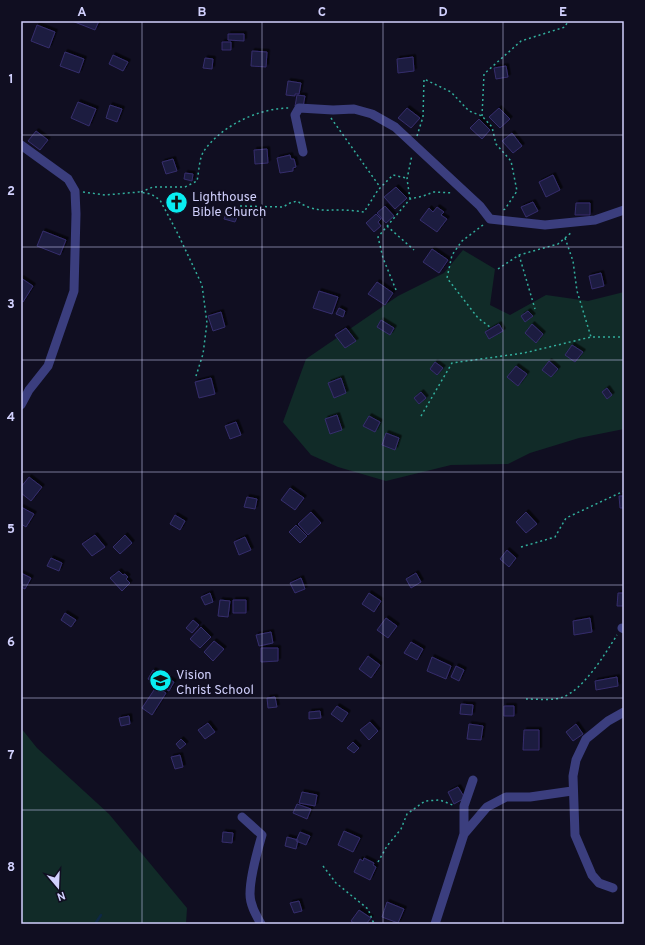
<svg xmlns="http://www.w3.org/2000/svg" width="645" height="945" font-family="Overpass,sans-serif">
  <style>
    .green { fill: #112b28 }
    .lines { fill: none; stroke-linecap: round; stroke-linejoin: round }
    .stream { stroke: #0e2845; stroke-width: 2.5 }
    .building { fill: #1f1b41; stroke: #352e6c; filter: url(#shadow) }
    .path { stroke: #32af9d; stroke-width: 1.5; stroke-dasharray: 2 3; stroke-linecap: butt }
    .street { stroke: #3b3e7e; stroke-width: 9 }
    .grid { fill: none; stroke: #d1d0fd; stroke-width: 1; stroke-opacity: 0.55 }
    .labels { text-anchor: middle; stroke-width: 4; stroke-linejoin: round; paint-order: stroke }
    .poi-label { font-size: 13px; fill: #d1d0fd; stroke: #100e21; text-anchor: start }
    .neatline { fill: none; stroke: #d1d0fd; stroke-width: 1.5 }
    .grid-label { font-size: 13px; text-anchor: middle; font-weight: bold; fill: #d1d0fd }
  </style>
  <defs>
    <filter id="shadow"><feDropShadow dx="2.5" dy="-2.5" stdDeviation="0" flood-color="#0009"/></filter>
  </defs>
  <rect width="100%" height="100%" fill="#100e21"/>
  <path class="green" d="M463,250L495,269L490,305L510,315L546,295L588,301L624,292V429L579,438L530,453L508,464L451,465L386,481L338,467L311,455L283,422L306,359L398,296L444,273Z
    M21,728L37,748L109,814L187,908L186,924H21Z"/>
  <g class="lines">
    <path class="stream" d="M95,924L101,915"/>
  </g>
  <path class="building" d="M72,21H99L95,30Z
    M37,25L55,32L49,48L31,41Z
    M228,34H244V41L228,40Z
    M222,42H231V50H222Z
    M252,51L267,52L266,67L251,66Z
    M65,52L84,59L79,73L60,66Z
    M113,55L128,62L123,71L109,64Z
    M413,57L414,71L398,73L397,59Z
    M205,58L213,59L212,69L203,68Z
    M506,66L508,77L496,79L494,68Z
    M288,81L301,83L299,94H295V96L286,95Z
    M297,95L305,96L303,107L295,106Z
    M78,102L96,109L89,126L71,118Z
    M110,105L122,109L117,122L106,118Z
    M407,108L420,118L411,128L398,118Z
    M499,108L510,119L500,128L489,117Z
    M479,119L490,130L482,139L470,128Z
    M36,131L48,140L40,150L28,141Z
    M512,133L522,146L513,153L502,141Z
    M267,149L268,163L255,164L254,150Z
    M290,155L291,159H294L296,167L293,168V171L280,173L277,158Z
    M173,159L177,171L166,174L162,162Z
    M185,173L193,174L192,181L184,179Z
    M553,175L560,190L546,197L539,182Z
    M396,187L407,198L395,209L384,197Z
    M181,196L183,208L172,210L170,198Z
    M533,202L538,211L526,217L521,207Z
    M576,203H590V215H575Z
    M385,206L394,216L386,223L377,213Z
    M437,207L444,212L441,215L447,219L437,232L420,220L429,208L433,212Z
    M227,211L238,215L235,222L224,219Z
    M376,214L381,219L378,222L381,226L374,232L366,223Z
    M43,231L66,240L60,255L37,246Z
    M432,249L448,260L439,273L423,262Z
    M601,273L604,286L592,289L589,276Z
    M21,278L33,286L23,302L21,301Z
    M377,282L393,293L385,305L368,294Z
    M319,291L338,297L332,314L313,308Z
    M339,308L345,311L343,317L336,314Z
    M528,311L533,316L525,322L521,316Z
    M221,312L225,327L213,331L208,316Z
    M381,320L394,328L390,335L377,327Z
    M499,324L503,331L489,339L485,332Z
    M532,324L543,334L536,343L525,333Z
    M346,328L356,341L345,348L335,335Z
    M572,345L583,352L575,362L565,355Z
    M549,361L558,369L551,377L542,370Z
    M435,362L443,368L437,375L430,369Z
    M516,366L527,374L518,386L507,377Z
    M211,378L215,394L199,398L195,382Z
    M341,378L346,393L334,398L328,383Z
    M607,388L612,395L607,399L602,392Z
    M421,392L426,398L419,404L414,398Z
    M337,415L342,430L330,434L325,419Z
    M369,416L380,422L375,432L363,426Z
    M236,422L241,435L230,439L225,426Z
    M386,433L399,438L395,450L382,445Z
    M29,477L42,487L31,501L21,493V487Z
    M290,488L304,498L295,510L281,500Z
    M619,496H624V508H620Z
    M247,497L257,499L255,509L244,507Z
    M21,507L34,514L26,527L21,524Z
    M311,512L321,523L308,535L298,524Z
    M526,512L537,524L526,533L516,522Z
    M175,515L185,521L180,530L170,524Z
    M296,525L307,536L300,543L289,532Z
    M95,535L105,547L92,556L82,544Z
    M125,535L132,543L120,554L113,547Z
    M245,537L251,550L239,555L234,542Z
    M507,550L516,558L509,567L500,559Z
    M51,558L62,563L59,571L47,566Z
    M119,571L123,575L125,574L128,577L126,579L130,583L122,591L110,578Z
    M21,573L31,578L25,589L21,587Z
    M416,573L421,582L411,588L406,579Z
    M301,578L305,589L295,593L290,583Z
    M210,593L213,602L205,605L201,597Z
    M369,593L381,601L374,612L362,604Z
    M618,593H624V606H617Z
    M220,600L230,601L228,617L218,616Z
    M233,600H246V613H233Z
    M65,613L76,620L71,627L61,620Z
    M386,618L397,626L388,638L377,630Z
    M590,618L592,632L574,635L573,621Z
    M193,620L199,625L192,633L186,628Z
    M201,627L211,637L200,648L190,639Z
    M271,632L273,643L259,646L256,635Z
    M214,641L224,649L213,661L204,652Z
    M411,642L423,649L417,660L404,653Z
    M261,648H278V661L261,662Z
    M368,656L380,665L371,678L359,669Z
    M432,657L451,666L446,679L427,671Z
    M456,666L464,670L459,681L451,677Z
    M153,670L174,682L169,691L148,679Z
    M617,677L618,686L596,690L595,681Z
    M156,687L166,693L152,715L142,708Z
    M275,697L277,707L268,708L267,698Z
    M461,704L473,705L472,715L460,714Z
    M337,706L348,713L342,722L331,714Z
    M504,706H514V716H504Z
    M320,711L321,718L309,719V712Z
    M129,716L130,724L121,726L119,718Z
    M370,722L378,731L369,740L360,730Z
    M208,723L215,732L205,739L198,730Z
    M469,724L483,726L481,740L467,739Z
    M576,724L583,734L573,741L566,732Z
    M524,730H539V750H523Z
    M181,739L186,744L180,749L176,744Z
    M353,742L359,748L354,753L347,748Z
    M180,755L183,767L175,769L171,757Z
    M458,787L465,798L454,804L448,792Z
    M302,792L317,795L315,806L299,803Z
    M297,804L311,809L307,819L293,813Z
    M344,831L360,838L353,852L338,845Z
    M223,832L233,833L232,843L222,842Z
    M300,832L310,836L306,845L296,841Z
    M287,837L298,840L296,849L285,846Z
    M364,858L374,863L373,865L376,867L370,880L354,872L360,859L363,861Z
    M299,901L302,911L294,913L290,903Z
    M387,902L404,909L398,923L382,917Z
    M359,910L371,918L366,924H355L351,921Z"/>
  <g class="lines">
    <path class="path" d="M482,116L484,74L521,41L565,27L568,21
      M331,118L380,187
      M417,136L423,117L424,79L451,92L469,111L482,116L492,127L496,144L511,161L517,191L505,209L502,211
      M83,192L105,195L139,192L151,194L160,200L178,234L202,285L207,323L203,354L196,376
      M141,192L153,187H185L197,181C199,172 199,158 204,151C221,126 259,108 289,108
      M410,199L407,179L412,155
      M240,206L283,207L290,203L297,201C313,212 324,210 342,210C349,210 357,211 364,212L378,190L393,175L406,178
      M483,225L462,241L452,255L447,278L478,318L490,327
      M387,226L414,250
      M565,238L573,261L577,291L591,337
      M519,255L535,309
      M498,269L519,255L558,244L572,232
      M396,290L383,258L378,237L410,199L423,196L434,192L453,193
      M421,416L452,363L524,353L591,337H624
      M521,547L555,537L566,518L624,491
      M526,699C537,699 553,701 563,697C584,689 605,654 617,635
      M378,862L387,846L401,829L407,814L425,801L440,800L455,806
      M323,866L336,883L368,909L374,924"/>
    <path class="street" d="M21,145L68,179L75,191L76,214L74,291L48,366L29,390L21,405
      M303,152L295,115L299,108L333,110L354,109L372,114L395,127L480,206L490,219L545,225L595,220L624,210
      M622,628L624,629
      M242,817L262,835C257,852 250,876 250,894C250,905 256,915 261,924
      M464,834V806L473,780
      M613,888L599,883L592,875L575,835L573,776L576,760L586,739L608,721L624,712
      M435,924L464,834L487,807L506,797H530L572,791"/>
  </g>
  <path class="grid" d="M142,21V924M262,21V924M383,21V924M503,21V924M21,135H624M21,247H624M21,360H624M21,472H624M21,585H624M21,698H624M21,810H624"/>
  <defs>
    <symbol id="church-disc" viewBox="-11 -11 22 22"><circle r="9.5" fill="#09edf1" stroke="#100e21"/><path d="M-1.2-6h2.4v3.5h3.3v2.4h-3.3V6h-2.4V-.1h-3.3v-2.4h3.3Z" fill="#111"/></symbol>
    <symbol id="school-disc" viewBox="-11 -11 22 22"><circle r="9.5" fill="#09edf1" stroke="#100e21"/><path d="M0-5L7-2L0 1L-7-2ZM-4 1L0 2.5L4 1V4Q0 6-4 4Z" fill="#111"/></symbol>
  </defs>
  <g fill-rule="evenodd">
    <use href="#church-disc" x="164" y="190" width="25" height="25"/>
    <use href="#school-disc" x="148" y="668" width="25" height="25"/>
  </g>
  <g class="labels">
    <g class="poi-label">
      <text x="192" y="201">Lighthouse<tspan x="192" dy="15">Bible Church</tspan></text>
      <text x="176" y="679">Vision<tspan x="176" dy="15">Christ School</tspan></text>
    </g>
  </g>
  <rect width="645" height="945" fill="none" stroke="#100e21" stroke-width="44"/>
  <g transform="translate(58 887) rotate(161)" stroke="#100e21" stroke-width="3" paint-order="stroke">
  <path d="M0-3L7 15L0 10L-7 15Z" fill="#d1d0fd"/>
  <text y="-6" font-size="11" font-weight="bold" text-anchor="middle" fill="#d1d0fd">N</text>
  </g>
  <rect x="22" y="22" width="601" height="901" class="neatline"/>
  <g class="grid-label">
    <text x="82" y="16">A</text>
    <text x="202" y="16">B</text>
    <text x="322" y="16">C</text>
    <text x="443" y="16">D</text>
    <text x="563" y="16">E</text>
    <text x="11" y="83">1</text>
    <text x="11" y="195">2</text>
    <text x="11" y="308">3</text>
    <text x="11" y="421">4</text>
    <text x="11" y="533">5</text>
    <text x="11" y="646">6</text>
    <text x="11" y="759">7</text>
    <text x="11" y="871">8</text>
  </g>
</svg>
